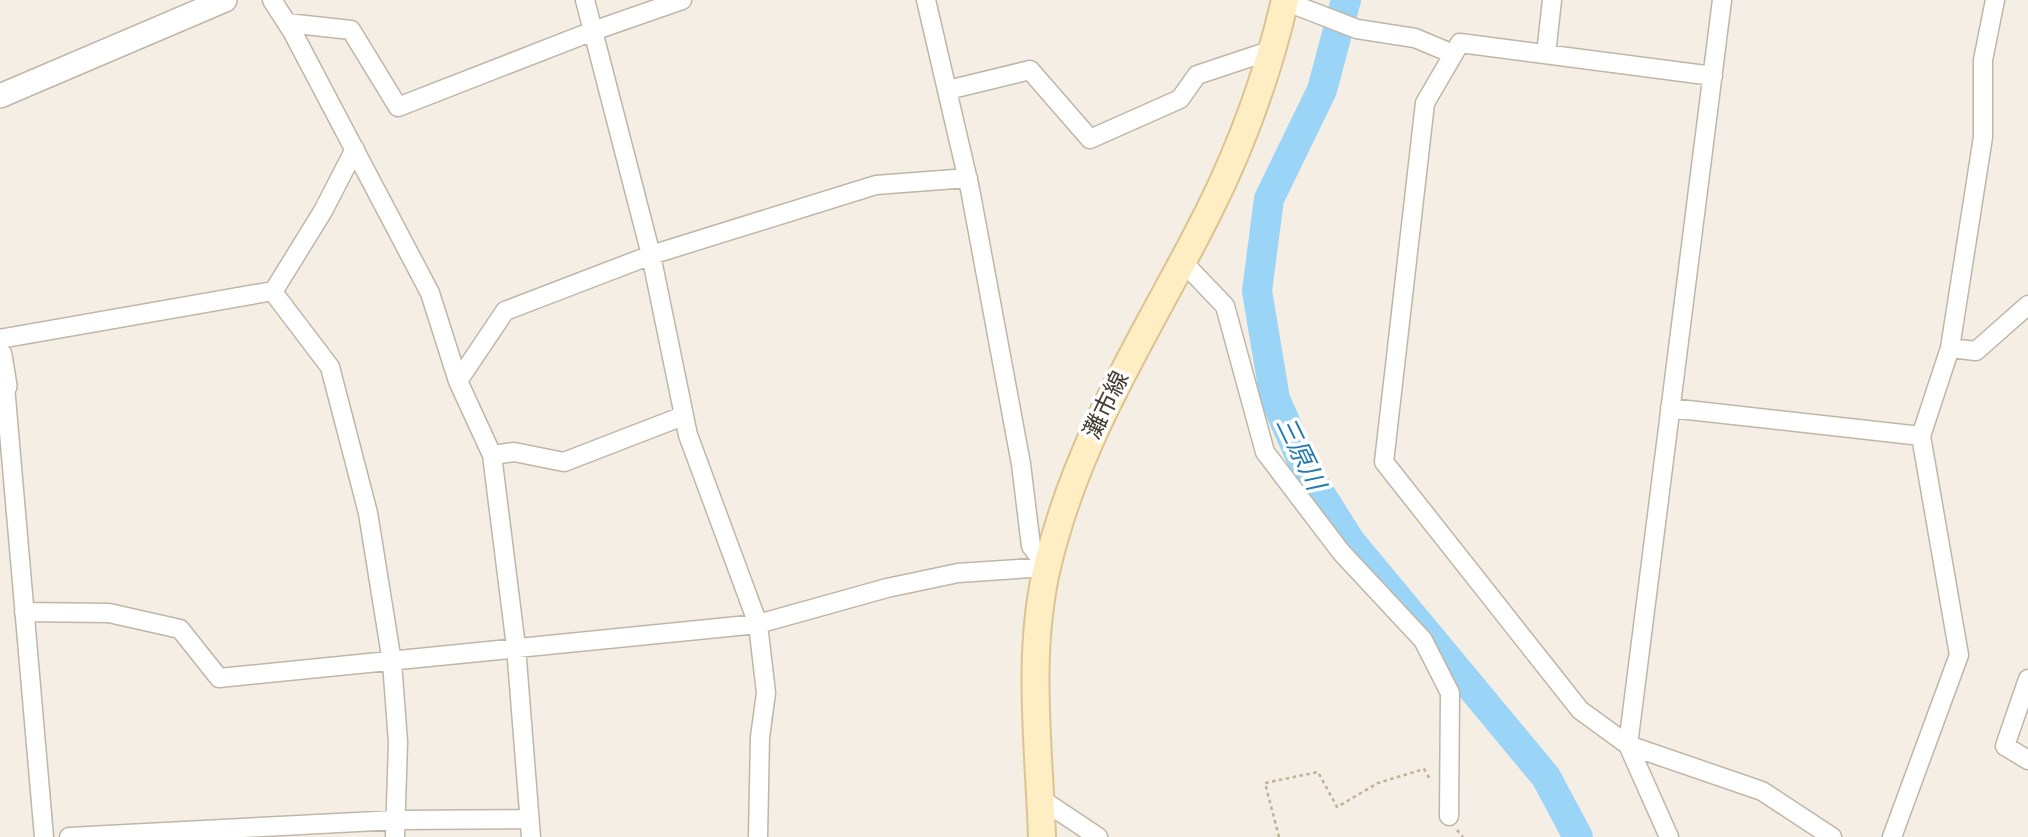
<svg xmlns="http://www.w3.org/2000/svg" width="2028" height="837" font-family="Montserrat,'Noto Sans JP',sans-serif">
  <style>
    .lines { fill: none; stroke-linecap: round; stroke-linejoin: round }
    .river { stroke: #9ad4f6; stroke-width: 30 }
    .minor-casing { stroke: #c0b6a6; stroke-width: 21 }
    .tertiary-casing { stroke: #c0b6a6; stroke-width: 26 }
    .secondary-casing { stroke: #dbc491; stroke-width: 30 }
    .path { stroke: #c3b196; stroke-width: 2.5; stroke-dasharray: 3.5 3.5; stroke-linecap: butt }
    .minor { stroke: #fff; stroke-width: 18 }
    .tertiary { stroke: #fff; stroke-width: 23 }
    .secondary { stroke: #ffeec3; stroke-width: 26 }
    .labels { text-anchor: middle; stroke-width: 7; stroke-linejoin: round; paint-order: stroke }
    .street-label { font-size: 24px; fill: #463e33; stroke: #fff }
    .water-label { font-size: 26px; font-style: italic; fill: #237bb2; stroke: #fff }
  </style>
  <rect width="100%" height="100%" fill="#f4eee4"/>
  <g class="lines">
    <path class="river" d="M1346,0L1322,90L1269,199L1257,291L1275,399L1309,476L1350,541L1546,777L1578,837"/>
    <defs>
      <path id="minor" d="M272,0L292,31L430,293L458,381L492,455L516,647L531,837
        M926,0L970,189L1021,464L1031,546L1047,567
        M1282,0L1357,29L1415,38L1453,54
        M1722,0L1628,745L1762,791L1832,837
        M287,23L351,30L398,107L593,31L585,0
        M1546,54L1552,0
        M948,90L1030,70L1090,139L1180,99L1197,75L1272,50
        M355,149L323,211L273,292L330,367L368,513L392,662L398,742L395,837
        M1182,261L1225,306L1265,452L1341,552L1423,640L1450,693L1449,816
        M0,339L273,291
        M1950,348L1983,137V60L1995,0
        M458,381L505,311L651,255L593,31L682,0
        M5,386L44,837
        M1670,408L1921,436L1950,348L1976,351L2028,305
        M492,455L514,452L564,462L683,416
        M24,612L109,613L180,629L219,678L758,624L887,588L958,573L1047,567
        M2028,679L2005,746L2028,760
        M1041,799L1098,837
        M69,837L396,820L528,819
        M758,837L760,737L766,693L758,624L688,435L651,255L876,185L968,178
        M1669,837L1628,745L1580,710L1384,462L1425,103L1460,43L1713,76
        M1892,837L1959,655L1921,436"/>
      <path id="tertiary" d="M0,96L225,0
        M0,355L5,386"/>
      <path id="secondary" d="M1042,837C1039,746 1026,653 1048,563C1080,432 1148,332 1208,213C1242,145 1268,74 1285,0"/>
    </defs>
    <use href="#minor" class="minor-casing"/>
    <use href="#tertiary" class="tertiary-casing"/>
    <use href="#secondary" class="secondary-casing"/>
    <path class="path" d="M1457,830L1463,837
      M1279,837L1265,783L1318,772L1337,807L1378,783L1424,769L1431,781"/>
    <use href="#minor" class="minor"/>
    <use href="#tertiary" class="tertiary"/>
    <use href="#secondary" class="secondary"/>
  </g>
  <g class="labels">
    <g class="street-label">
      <text transform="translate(1106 405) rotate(-64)" y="8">灘市線</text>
    </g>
    <g class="water-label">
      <text transform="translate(1301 453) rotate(64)" y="9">三原川</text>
    </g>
  </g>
</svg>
